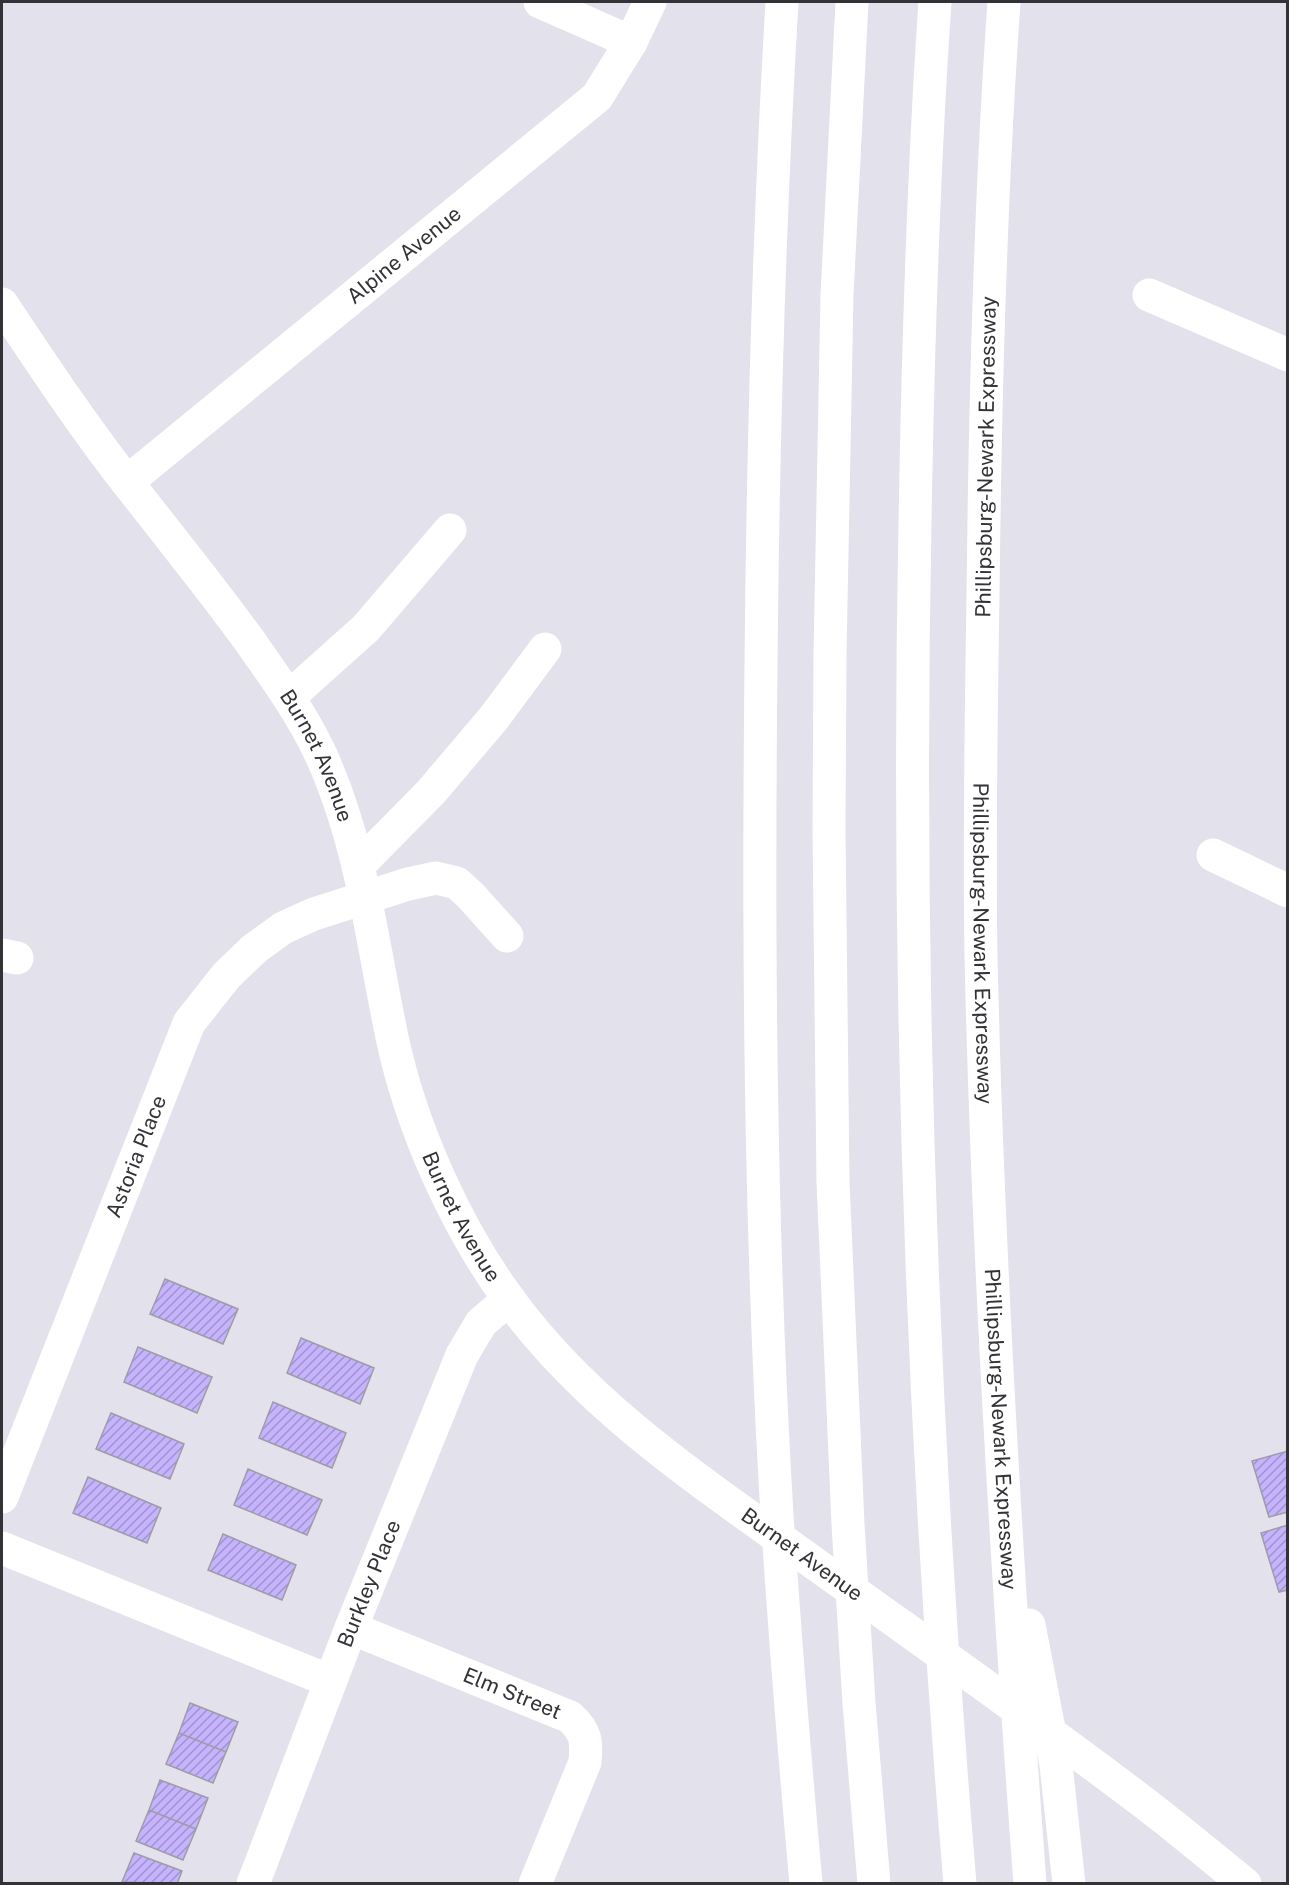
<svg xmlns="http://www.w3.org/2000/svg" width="1289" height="1885" font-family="'Public Sans',sans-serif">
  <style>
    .building { fill: url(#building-hatch); stroke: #9e9ca5; stroke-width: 1.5 }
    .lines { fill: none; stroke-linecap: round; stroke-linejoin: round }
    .minor { stroke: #fff; stroke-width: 33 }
    .highway { stroke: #fff; stroke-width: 33 }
    .labels { text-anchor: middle; stroke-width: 4.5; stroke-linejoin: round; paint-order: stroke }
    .street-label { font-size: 21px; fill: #333236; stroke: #fff }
  </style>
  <defs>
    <pattern id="building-hatch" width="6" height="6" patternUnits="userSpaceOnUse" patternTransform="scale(1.5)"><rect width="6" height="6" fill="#c5b3fd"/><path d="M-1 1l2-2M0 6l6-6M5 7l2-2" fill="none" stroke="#a192ce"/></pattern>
  </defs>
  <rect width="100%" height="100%" fill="#e3e1eb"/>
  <path class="building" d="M165,1279L238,1309L223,1344L150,1314Z
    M301,1338L374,1368L360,1404L287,1373Z
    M138,1347L212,1377L197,1413L124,1382Z
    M273,1402L346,1433L332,1468L259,1438Z
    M111,1413L184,1444L170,1479L96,1449Z
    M1288,1451V1512L1269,1517L1252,1461Z
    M248,1469L322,1500L307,1535L234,1505Z
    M88,1477L161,1508L147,1543L73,1513Z
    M1288,1525V1590L1279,1592L1261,1533Z
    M223,1534L296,1565L282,1600L208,1570Z
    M190,1703L238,1722L226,1752L179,1733Z
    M179,1733L226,1752L213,1783L166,1764Z
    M160,1780L208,1798L196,1829L149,1810Z
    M149,1810L196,1829L183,1860L136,1841Z
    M134,1853L182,1871L177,1884L122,1882Z"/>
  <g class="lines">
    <g class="minor">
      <path d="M540,2L631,42"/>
      <path d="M1149,295L1288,355"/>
      <path id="s1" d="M2,304C44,367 87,432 134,491C173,541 212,589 249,640C275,677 302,714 321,755C362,845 372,942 392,1037C411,1127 456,1228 511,1302C592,1412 709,1487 818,1566C925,1643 1034,1719 1139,1799C1175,1826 1209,1855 1245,1884"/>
      <path id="s2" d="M127,482L597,97L631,42L650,2"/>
      <path d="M289,697L366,628L450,530"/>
      <path d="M1213,855L1288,891"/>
      <path d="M358,866L431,792L493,719L545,649"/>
      <path d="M2,955L17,958"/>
      <path id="s3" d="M2,1497L189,1023L226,976L254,949L283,928L314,914L408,884L436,878L457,883L471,896L507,936"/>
      <path d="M2,1548L330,1681"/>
      <path id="s4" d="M351,1628L570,1717C586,1732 587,1741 585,1762L535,1884"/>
      <path id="s5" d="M253,1884L351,1628L462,1355L481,1323L509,1299"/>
    </g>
    <g class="highway">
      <path d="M782,2C769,222 763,443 761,664C758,947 760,1232 777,1515C785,1638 795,1761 806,1884"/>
      <path d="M852,2L837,295L830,654L829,829L833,1182L848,1524L859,1703L874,1884"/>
      <path d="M935,2C923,175 918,348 915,522C906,976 922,1431 960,1884"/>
      <path id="s6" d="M1004,2C990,200 985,399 983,597C981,717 979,837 981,957C988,1266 1007,1575 1030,1884"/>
      <path d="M1029,1625L1056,1765L1069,1884"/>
    </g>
  </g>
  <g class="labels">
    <g class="street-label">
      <text dy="7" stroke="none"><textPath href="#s2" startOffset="358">Alpine Avenue</textPath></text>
      <text transform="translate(986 457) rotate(-89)" y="7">Phillipsburg-Newark Expressway</text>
      <text dy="7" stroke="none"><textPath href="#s1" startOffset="552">Burnet Avenue</textPath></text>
      <text dy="7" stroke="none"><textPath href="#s6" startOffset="942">Phillipsburg-Newark Expressway</textPath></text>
      <text dy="7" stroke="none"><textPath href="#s3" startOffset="366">Astoria Place</textPath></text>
      <text dy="7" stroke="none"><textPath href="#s1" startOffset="1038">Burnet Avenue</textPath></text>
      <text dy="7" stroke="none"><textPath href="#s6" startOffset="1428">Phillipsburg-Newark Expressway</textPath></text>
      <text dy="7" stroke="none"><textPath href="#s1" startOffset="1524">Burnet Avenue</textPath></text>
      <text dy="7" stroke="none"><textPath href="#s5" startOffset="322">Burkley Place</textPath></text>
      <text dy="7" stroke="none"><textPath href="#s4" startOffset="174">Elm Street</textPath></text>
    </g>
  </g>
  <rect width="1289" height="1885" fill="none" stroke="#333236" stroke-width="6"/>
</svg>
